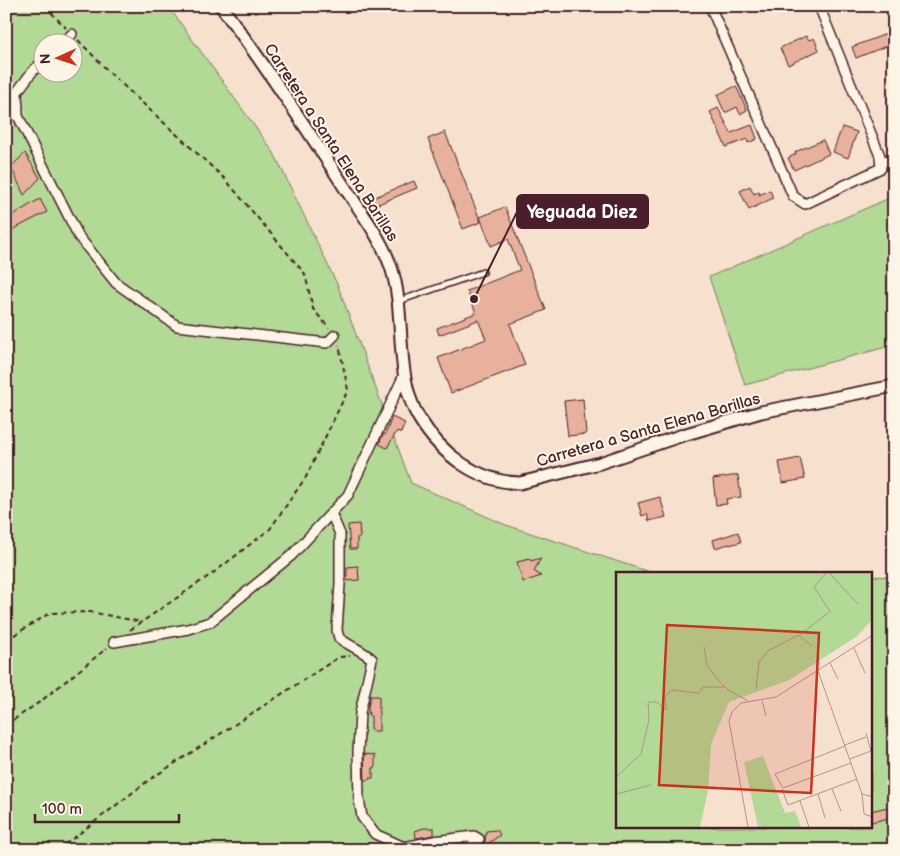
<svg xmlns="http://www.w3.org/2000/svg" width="900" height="856" font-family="'Balsamiq Sans',sans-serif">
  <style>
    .green { fill: #b2d995; stroke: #7e7c60; fill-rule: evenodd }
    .building { fill: #e7b19c; stroke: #4a1f2b }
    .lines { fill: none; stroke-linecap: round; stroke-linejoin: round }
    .lane-casing { stroke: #4a1f2b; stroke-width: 8 }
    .street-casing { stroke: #4a1f2b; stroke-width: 12 }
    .secondary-casing { stroke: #4a1f2b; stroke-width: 15 }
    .path { stroke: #4a1f2b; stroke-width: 2; stroke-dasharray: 5 4; stroke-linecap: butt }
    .lane { stroke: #fcf5e5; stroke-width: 4.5 }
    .street { stroke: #fcf5e5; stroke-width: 9 }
    .secondary { stroke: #fcf5e5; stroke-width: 11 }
    .labels { text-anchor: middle; stroke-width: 4; stroke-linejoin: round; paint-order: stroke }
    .street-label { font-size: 16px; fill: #4a1f2b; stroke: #fcf5e5 }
    .inset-road { fill: none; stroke: #b1938d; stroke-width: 1 }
    .view { fill: #c8321e; fill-opacity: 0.15; stroke: #c8321e; stroke-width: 2.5 }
    .inset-edge { fill: none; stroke: #4a1f2b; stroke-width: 2.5 }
    .leader { fill: none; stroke: #4a1f2b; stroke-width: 2 }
    .callout-dot { fill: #4a1f2b; stroke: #fcf5e5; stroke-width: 2 }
    .callout { fill: #4a1f2b; stroke: #4a1f2b; stroke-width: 2 }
    .callout-label { font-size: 18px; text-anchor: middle; font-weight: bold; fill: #fff }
  </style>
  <rect width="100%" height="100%" fill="#f6e1cf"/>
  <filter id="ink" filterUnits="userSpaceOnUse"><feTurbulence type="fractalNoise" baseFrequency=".02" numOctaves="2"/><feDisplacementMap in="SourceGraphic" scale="10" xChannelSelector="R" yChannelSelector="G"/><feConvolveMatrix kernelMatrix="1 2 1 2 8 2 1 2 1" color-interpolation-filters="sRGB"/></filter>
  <g filter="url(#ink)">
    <path class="green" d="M6,6H168L274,153L338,286L411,483L506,525L653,573L618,574V827H871V576L894,577V850H6ZM42,42H72V72H42Z
      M894,196V345L745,385L709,277Z"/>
    <path class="building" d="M894,31V43L856,58L852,47Z
      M806,36L809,40L814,38L819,50L788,65L780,48Z
      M736,86L747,110L740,114L737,107L725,113L717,95Z
      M718,108L731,133L752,125L757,139L748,143L747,139L726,147L710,112Z
      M842,127L857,132L848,158L833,152Z
      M445,132L481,222L463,229L428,139Z
      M823,140L829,154L794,170L788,158L796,154L795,152Z
      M25,153L40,178L24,195L11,167Z
      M414,181L417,188L371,207L368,200Z
      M750,186L754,194L760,191L759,195L770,190L773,198L749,210L740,191Z
      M40,199L47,212L6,233V219Z
      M505,207L546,310L510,324L525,365L451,393L438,358L486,339L478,320L439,335L437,328L476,313L467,291L520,270L508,239L491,246L480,217Z
      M583,399L586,434L568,436L564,401Z
      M392,417L405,423L401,433L397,431L387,448L379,444L383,434L385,435Z
      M800,458L805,479L783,483L779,462Z
      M738,475L741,497L726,499L727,504L716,505L713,479Z
      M660,497L666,517L649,521L647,514L642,516L638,503Z
      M359,524L360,537L357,538V549H350L348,525Z
      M738,532L741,542L729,545V544L715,548L713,540Z
      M541,558L534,571L541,576L523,582L517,562L530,559L531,561Z
      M358,566L359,580L347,581V567Z
      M371,696H379V731H371V716H369L368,706Z
      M364,754L375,755V768H373V778H370L369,780H365Z
      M892,806L894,817L871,822V811Z
      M424,828H434V835L416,838L415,831Z
      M497,830L500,835L489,843L492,846L487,850H477L485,842L486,831Z"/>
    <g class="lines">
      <defs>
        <path id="lane" d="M399,301L483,272"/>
        <path id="street" d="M710,6L793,196L805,204L881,168L880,156L819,6
          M64,42L72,34
          M42,62L32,72L17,92L18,116L79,237L116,283L177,326L327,343L335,335
          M6,96L18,106
          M881,163L894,158
          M331,513L340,534V584L337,630L339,638C349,646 362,650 372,659L360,713L358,752L359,799L362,817L375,834L404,847L434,841L474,836L479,839L470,847L471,850
          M114,642L188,629L210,622L292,555L348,495L405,373"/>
        <path id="secondary" d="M221,6C264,64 304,124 343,185C360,211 381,237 391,267C407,314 393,375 419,418C441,454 477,482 520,483L600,463L683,435L761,412L894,386"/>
      </defs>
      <use href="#lane" class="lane-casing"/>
      <use href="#street" class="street-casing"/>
      <use href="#secondary" class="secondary-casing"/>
      <path class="path" d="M45,6L66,28
        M78,40L111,74L225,179L305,274L313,309L329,328
        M130,630L216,571L270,529L306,477L348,390L339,345
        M6,640L50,613L90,612L142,622
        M6,725L41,701L107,648
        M58,850L149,780L339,657L350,656"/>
      <use href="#lane" class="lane"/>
      <use href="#street" class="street"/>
      <use href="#secondary" class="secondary"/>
    </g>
  </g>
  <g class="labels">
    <g class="street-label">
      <text transform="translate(332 142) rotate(57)" y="6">Carretera a Santa Elena Barillas</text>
      <text transform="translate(648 429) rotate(-16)" y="6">Carretera a Santa Elena Barillas</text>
    </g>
  </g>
  <g transform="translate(616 572)">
    <rect width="256" height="256" fill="#f6e1cf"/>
    <path d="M0,1H256V48L240,65L173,108L113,130L95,172L92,219L84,255H0ZM147,184L169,241L179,239L185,255H142L128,190Z" fill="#b2d995"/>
    <path class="inset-road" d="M210,1L198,15L215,41M213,1L242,32M184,63L213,40M88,75L91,93L102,108L112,118L132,129M238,76L249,101M214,91L222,107M202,99L246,222L257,225M140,117L143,90L152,79L182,63L196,74M146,129L150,144M229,173L250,165M229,174L159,202L167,216L235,191M234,187L255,179L250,161M0,205L25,182L33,148L32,130H41L50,138L49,125L55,118L83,121L87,115H109M166,217L172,233L241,207M216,217L225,239M0,222L35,213M202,222L209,246M246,222L248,242L257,245M184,229L193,255M132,255L113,149L116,140L125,131L160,125L257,63"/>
    <path class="view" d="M51,53L203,61L195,221L43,213Z"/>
    <rect width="256" height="256" class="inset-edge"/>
  </g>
  <path class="leader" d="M474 299L517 212"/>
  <circle class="callout-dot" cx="474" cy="299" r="5"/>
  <rect class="callout" x="517" y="195" width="131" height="33" rx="5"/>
  <g class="callout-label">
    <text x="582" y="218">Yeguada Diez</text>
  </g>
  <rect width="900" height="856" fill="none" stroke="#fcf5e5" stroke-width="25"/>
  <rect x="12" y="12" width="875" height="831" fill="none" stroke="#4a1f2b" stroke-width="2" filter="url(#ink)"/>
  <g transform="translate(58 58) rotate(267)"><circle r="24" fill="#fcf5e5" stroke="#b59f9b"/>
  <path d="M0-4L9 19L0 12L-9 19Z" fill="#c8321e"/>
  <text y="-8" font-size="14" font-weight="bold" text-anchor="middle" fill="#4a1f2b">N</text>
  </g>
  <path d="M35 814v8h144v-8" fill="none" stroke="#4a1f2b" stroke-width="2.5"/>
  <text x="42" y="814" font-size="15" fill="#4a1f2b" stroke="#fcf5e5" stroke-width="4" paint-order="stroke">100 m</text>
</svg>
